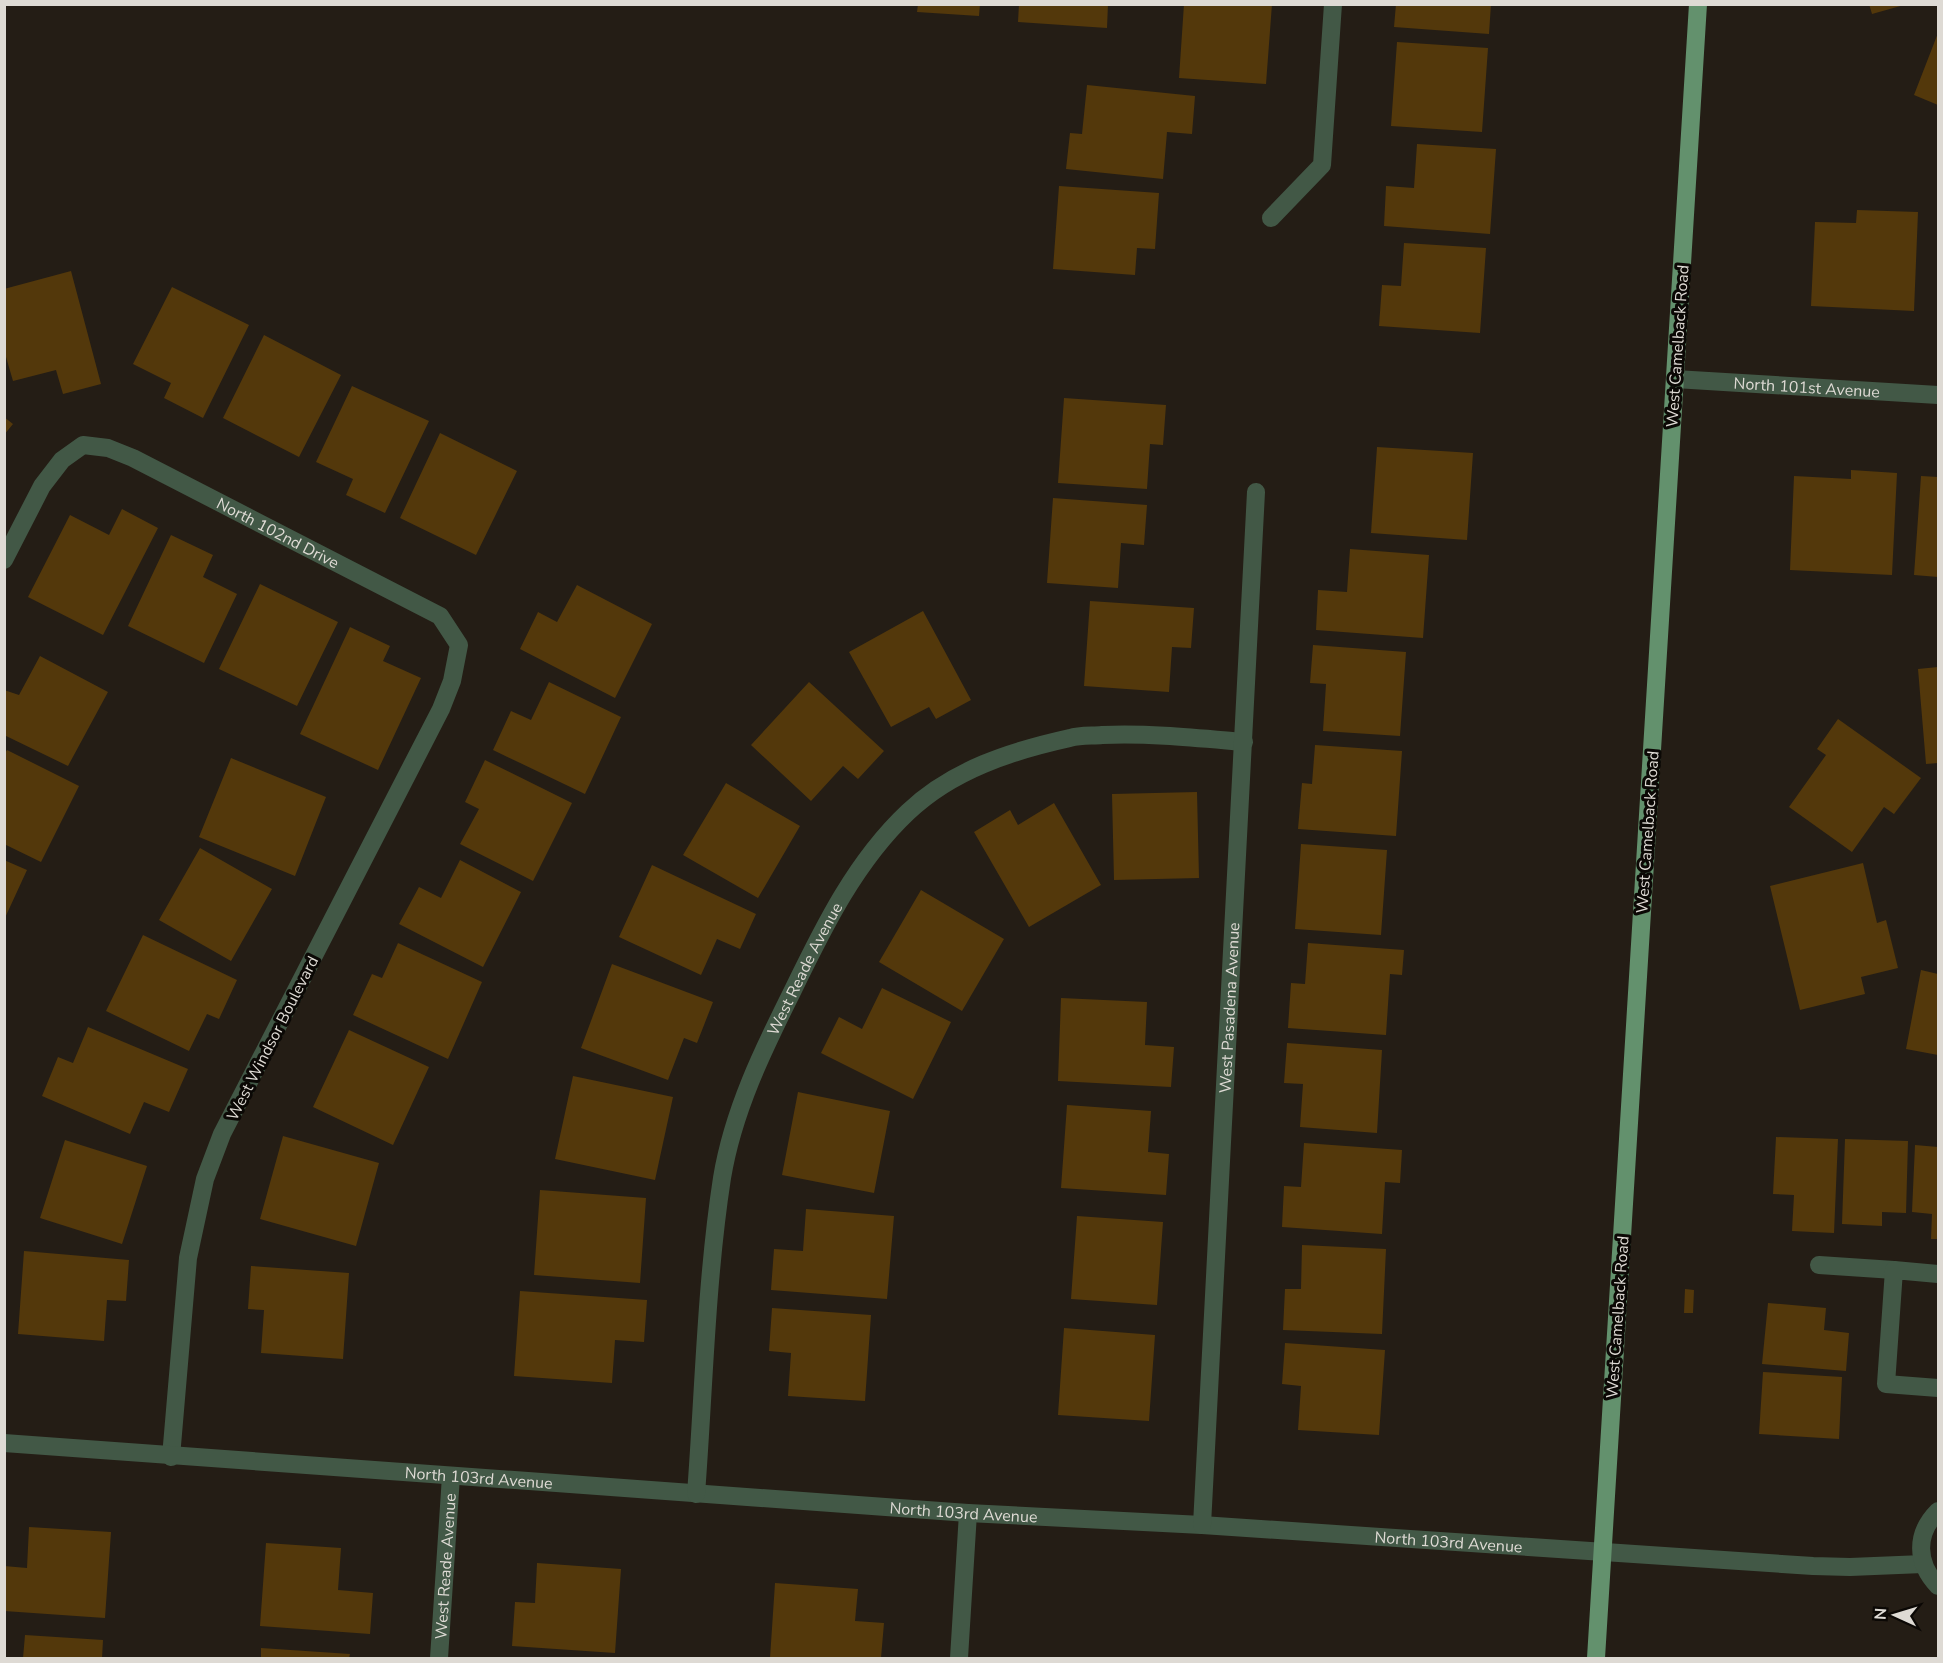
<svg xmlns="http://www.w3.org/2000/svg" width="1943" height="1663" font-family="'Nunito Sans',sans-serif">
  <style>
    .building { fill: #53380b }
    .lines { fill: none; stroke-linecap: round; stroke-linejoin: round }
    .street { stroke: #425846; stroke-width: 18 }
    .primary { stroke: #63916d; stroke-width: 18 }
    .labels { text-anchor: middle; stroke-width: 6; stroke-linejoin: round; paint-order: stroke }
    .street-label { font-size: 16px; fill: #dedad4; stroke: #0b0805 }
  </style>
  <rect width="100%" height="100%" fill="#241d15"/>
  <path class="building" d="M918,4H980L979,16L917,12Z
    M1019,4H1108L1107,28L1018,22Z
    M1184,4H1272L1266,84L1179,78Z
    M1396,4H1491L1489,34L1394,27Z
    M1869,4H1904V5L1872,14Z
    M1938,33V105L1914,95Z
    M1397,42L1488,48L1482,132L1391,126Z
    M1087,85L1195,96L1192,134L1167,132L1163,179L1066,169L1070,133L1082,134Z
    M1417,144L1496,149L1490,234L1384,226L1386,186L1414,188Z
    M1059,186L1159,193L1155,249L1137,248L1135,275L1053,269Z
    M1857,210L1918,212L1914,311L1811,306L1815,222L1856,223Z
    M1404,243L1486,248L1480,333L1379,326L1382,285L1401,286Z
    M71,271L101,384L63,394L56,370L13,381L4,350V289Z
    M172,287L249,325L203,418L164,398L171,383L133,364Z
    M264,335L341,375L299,457L223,418Z
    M352,386L429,421L385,513L346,495L353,479L316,462Z
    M1064,398L1166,405L1163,445L1150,444L1147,489L1058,483Z
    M4,417L13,424L4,435Z
    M440,433L517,471L476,555L400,518Z
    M1377,447L1473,453L1467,540L1371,533Z
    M1851,470L1897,473L1892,575L1790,570L1794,476L1851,479Z
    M1921,476L1938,477V577L1914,575Z
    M1053,498L1147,505L1144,545L1121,543L1118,588L1047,583Z
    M122,509L158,528L103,635L28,597L70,515L109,535Z
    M171,535L213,555L203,577L237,594L204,663L128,626Z
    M1350,549L1429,555L1423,638L1316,630L1318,590L1347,592Z
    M260,584L338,622L297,706L219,669Z
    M577,585L652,624L615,698L520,649L538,612L557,622Z
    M1090,601L1194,608L1191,648L1172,647L1169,692L1084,686Z
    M923,611L971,700L936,719L929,707L891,727L849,652Z
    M350,627L390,646L383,661L421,678L378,770L300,734Z
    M1313,645L1406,652L1400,736L1323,731L1326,684L1310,683Z
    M40,656L108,692L68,766L4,735V690L19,695Z
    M1938,667V763L1926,764L1918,669Z
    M549,682L621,717L585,794L493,750L511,711L531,720Z
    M809,682L884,751L858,779L843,766L811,801L751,745Z
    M1838,719L1921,778L1894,814L1884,807L1852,852L1789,807L1826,755L1817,749Z
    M1315,745L1402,751L1396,836L1298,829L1302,783L1312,784Z
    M7,750L79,786L41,862L4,844V755Z
    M231,758L326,797L295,876L199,837Z
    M485,760L572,803L533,881L460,844L479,809L465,802Z
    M726,783L800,826L758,898L683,855Z
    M1197,792L1199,878L1114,880L1112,794Z
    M1054,803L1101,885L1029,927L974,832L1010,810L1018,825Z
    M1301,844L1387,850L1381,935L1295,929Z
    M200,848L272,889L231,961L159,920Z
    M4,860L27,870L4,920Z
    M460,860L521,892L483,967L399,924L419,887L441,898Z
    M1863,863L1877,923L1886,920L1898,968L1861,977L1865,994L1800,1010L1770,886Z
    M652,865L756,914L740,949L717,939L701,975L619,937Z
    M921,890L1004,939L962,1011L879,962Z
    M143,935L237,980L219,1019L207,1014L189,1051L106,1011Z
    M398,943L482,982L448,1059L353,1015L372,974L382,978Z
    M1308,943L1404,950L1402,975L1390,974L1386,1035L1288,1028L1291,983L1305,984Z
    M612,964L713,1002L697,1043L684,1038L668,1080L581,1048Z
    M1921,970L1938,974V1055L1906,1049Z
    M882,988L951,1022L913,1099L821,1053L839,1017L862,1029Z
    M1061,998L1147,1002L1145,1045L1174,1047L1171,1087L1058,1081Z
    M88,1027L188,1069L169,1112L144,1102L130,1134L42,1096L58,1057L73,1063Z
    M349,1030L429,1067L393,1145L313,1107Z
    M1287,1043L1382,1050L1377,1133L1300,1127L1303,1084L1284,1083Z
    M573,1076L673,1097L655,1180L555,1159Z
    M798,1092L890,1111L874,1193L782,1175Z
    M1067,1105L1151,1111L1148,1152L1169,1154L1166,1195L1061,1188Z
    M283,1136L379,1163L356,1246L260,1219Z
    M1776,1137L1838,1139L1834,1233L1792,1231L1794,1195L1773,1194Z
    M1845,1139L1908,1141L1906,1213L1882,1212V1226L1842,1224Z
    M65,1140L147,1166L122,1244L40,1218Z
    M1304,1143L1402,1150L1400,1183L1385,1182L1382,1234L1282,1227L1284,1186L1301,1187Z
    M1915,1145L1938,1147V1239H1931L1932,1214L1912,1212Z
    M540,1190L646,1198L640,1283L534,1275Z
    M806,1209L894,1216L887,1299L771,1290L774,1249L803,1251Z
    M1077,1216L1163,1222L1157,1305L1071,1299Z
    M1302,1245L1386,1249L1382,1334L1283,1330L1285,1289H1301Z
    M24,1251L129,1260L126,1301L107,1300L104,1341L18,1334Z
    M251,1266L349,1273L343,1359L261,1353L264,1310L248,1309Z
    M1685,1289L1694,1290L1693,1313H1684Z
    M520,1291L647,1300L644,1342L615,1340L612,1383L514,1376Z
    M1768,1303L1826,1308L1824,1330L1849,1333L1846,1371L1762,1364Z
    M772,1308L871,1315L865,1401L788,1396L791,1353L769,1351Z
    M1064,1328L1155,1335L1149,1421L1058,1415Z
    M1285,1343L1385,1350L1379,1435L1298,1430L1301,1386L1282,1384Z
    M1763,1372L1842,1377L1839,1439L1759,1434Z
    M29,1527L111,1532L105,1618L4,1611V1566L27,1568Z
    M266,1543L341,1548L338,1590L373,1593L370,1634L260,1626Z
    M537,1563L621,1569L615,1653L512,1646L515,1602L535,1603Z
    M775,1583L858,1589L855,1621L884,1623L881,1658H770Z
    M25,1635L103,1640L102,1658H23Z
    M261,1648L350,1654L349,1658H261Z"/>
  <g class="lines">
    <g class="street">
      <path d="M1271,218L1322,165L1333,4"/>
      <path id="s1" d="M1675,379L1938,395"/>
      <path id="s2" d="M4,560L42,486L62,460L83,445L108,448L133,458L440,616L459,645L452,681L441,709L222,1134L205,1179L188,1258L171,1457"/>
      <path d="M1819,1265L1894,1270"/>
      <path d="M1938,1274L1894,1270L1886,1384L1938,1388"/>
      <path id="s3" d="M4,1443L968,1513L1202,1525L1813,1566L1850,1567L1923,1564"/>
      <path id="s4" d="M696,1494C704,1389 706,1282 722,1178C733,1111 763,1050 793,990C824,926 856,861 908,812C952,770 1011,751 1070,738C1080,735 1092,736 1102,735C1150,733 1197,738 1244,742"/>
      <path d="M1938,1511C1915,1534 1916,1563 1938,1586"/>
      <path id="s5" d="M1202,1525L1256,492"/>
      <path id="s6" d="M439,1658L451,1476"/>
      <path d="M959,1658L968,1513"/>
    </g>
    <path class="primary" d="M1596,1658L1698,4"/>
  </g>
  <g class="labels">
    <g class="street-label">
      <text transform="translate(1677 346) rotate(-86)" y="6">West Camelback Road</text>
      <text dy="6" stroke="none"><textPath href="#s1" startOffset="132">North 101st Avenue</textPath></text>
      <text dy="6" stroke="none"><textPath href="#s2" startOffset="357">North 102nd Drive</textPath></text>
      <text transform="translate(1647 832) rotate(-86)" y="6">West Camelback Road</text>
      <text dy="6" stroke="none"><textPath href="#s4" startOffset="543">West Reade Avenue</textPath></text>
      <text dy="6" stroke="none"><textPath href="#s5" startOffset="518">West Pasadena Avenue</textPath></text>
      <text transform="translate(272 1038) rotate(-63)" y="6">West Windsor Boulevard</text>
      <text transform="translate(1617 1317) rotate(-86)" y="6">West Camelback Road</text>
      <text dy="6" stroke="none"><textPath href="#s3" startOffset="476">North 103rd Avenue</textPath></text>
      <text dy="6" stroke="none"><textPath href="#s3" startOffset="962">North 103rd Avenue</textPath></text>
      <text dy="6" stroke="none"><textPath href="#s3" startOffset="1448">North 103rd Avenue</textPath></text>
      <text dy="6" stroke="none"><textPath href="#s6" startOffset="92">West Reade Avenue</textPath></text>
    </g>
  </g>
  <rect width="1943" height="1663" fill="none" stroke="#dedad4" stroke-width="12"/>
  <g transform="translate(1895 1615) rotate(274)" stroke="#0b0805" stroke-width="4.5" paint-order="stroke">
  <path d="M0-4.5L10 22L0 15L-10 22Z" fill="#dedad4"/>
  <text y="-9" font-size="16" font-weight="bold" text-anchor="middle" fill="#dedad4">N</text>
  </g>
</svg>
